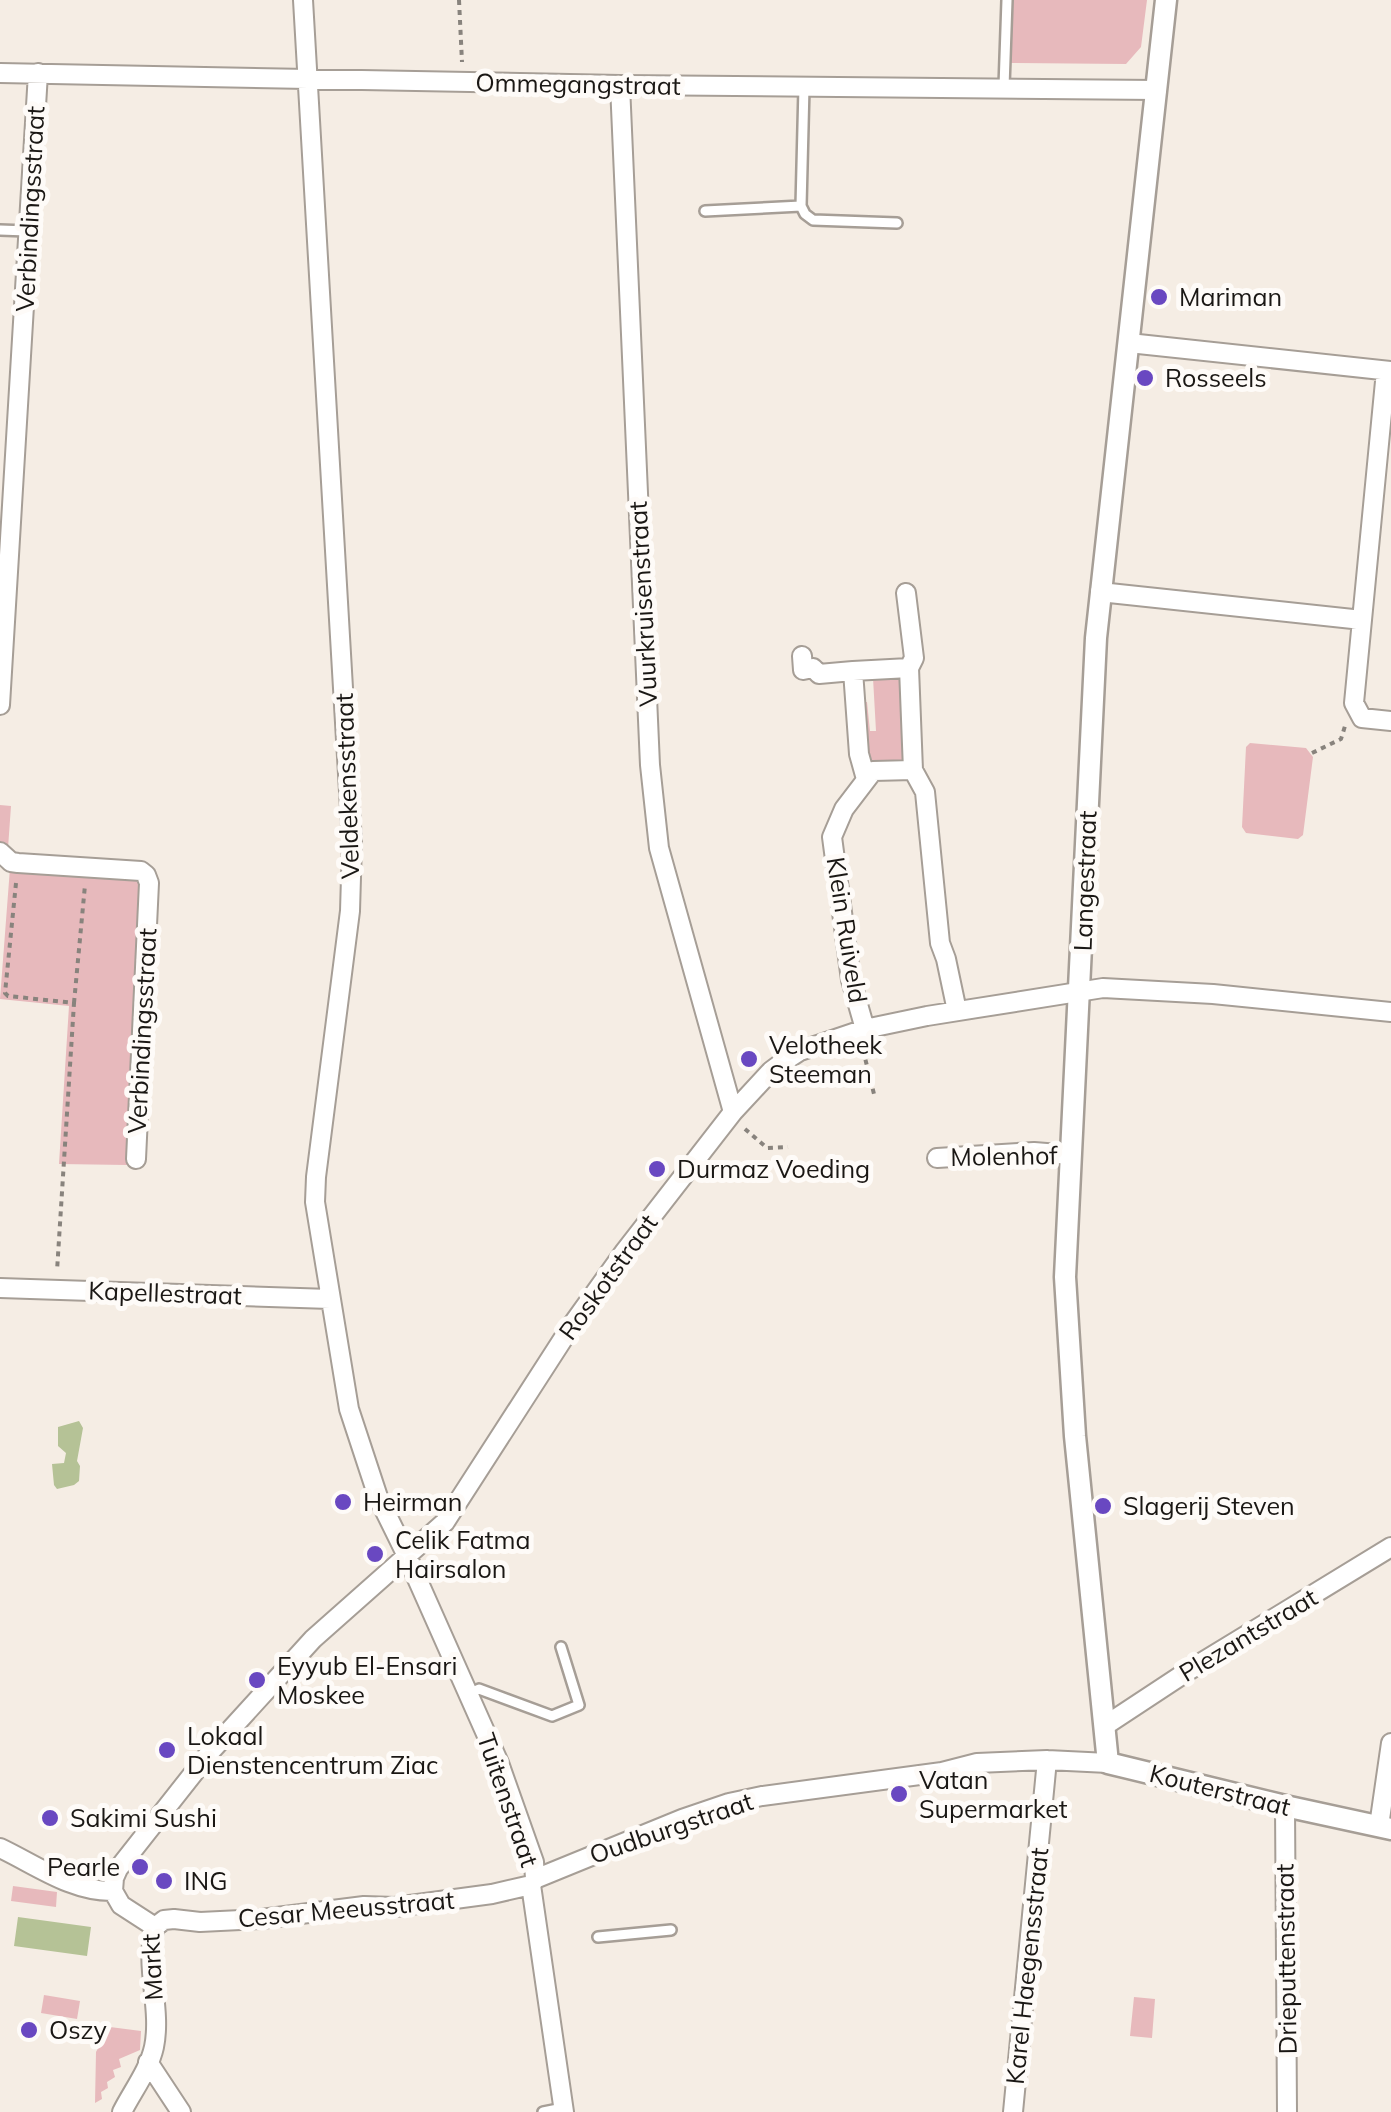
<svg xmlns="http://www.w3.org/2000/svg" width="1391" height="2112" font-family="Mulish,sans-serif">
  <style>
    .green { fill: #e7b9bc }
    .water { fill: #b5c296 }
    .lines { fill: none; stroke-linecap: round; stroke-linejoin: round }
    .service-casing { stroke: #a69e96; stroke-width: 14 }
    .minor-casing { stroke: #a69e96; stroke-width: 22 }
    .tertiary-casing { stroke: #a69e96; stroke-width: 25 }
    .path { stroke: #88837d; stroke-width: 4; stroke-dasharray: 5 5; stroke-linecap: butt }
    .service { stroke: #fff; stroke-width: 9 }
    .minor { stroke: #fff; stroke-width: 18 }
    .tertiary { stroke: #fff; stroke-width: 20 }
    .poi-dot { fill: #6948c1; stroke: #fefbf8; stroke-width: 4 }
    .labels { text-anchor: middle; stroke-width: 10; stroke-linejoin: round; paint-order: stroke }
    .street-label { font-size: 25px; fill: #1a1714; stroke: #fefbf8 }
    .poi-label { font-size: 25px; fill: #1a1714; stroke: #fefbf8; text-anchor: start }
  </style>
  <rect width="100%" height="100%" fill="#f5ede4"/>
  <path class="green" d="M1013,0H1147L1141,47L1126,64L1010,63Z
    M901,676L904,761L867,764L861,702H867L870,731H876L873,678Z
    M1250,743L1306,748L1313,757L1303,835L1298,839L1246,833L1242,827L1246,747Z
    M0,805L11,806L8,848L0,845Z
    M10,868L135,873L141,882L127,1165L59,1164L69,1006L0,999Z
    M13,1886L57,1892L56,1907L11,1901Z
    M44,1995L80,2001L77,2019L41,2013Z
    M1134,1997L1155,1999L1152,2038L1130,2036Z
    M110,2027L141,2031L140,2050L119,2059L121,2067L113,2070L115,2077L107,2082L108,2088L101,2092L102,2099L95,2103L96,2052Z"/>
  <path class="water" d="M79,1421L83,1428L77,1461L80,1466L79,1481L74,1485L57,1489L54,1485L52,1464L64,1463L66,1453L58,1446V1427Z
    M18,1917L91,1927L87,1956L14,1946Z"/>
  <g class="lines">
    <defs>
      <path id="service" d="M804,87L801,206L805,214L813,220L897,223
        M1004,87L1007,0
        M705,211L801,206
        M0,230L27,231
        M468,1694L479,1689L552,1716L579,1705L561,1647
        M598,1937L671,1930
        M543,2112L563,2108"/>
      <path id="minor" d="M303,0L352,843L350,911L316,1177L315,1202L349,1409L378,1497L407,1556L499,1763L534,1862L535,1879
        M0,73L620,85L1157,90
        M620,85L650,765L659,848L733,1112
        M1129,343L1391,371
        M1386,371L1354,703L1362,718L1391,721
        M1100,592L1362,620
        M906,593L914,658L909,668L913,770
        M802,656L803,670L813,668L819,674L853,671
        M0,705L38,73
        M866,779L859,754L853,671L909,668
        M0,852L11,862L18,863L141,871L146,875L149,883L136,1159
        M865,1029L851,980L832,837L844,809L873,771L913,770L925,792L940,943L946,959L957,1011
        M937,1158L1034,1152L1071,1155
        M0,1288L330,1299
        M1106,1725L1191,1669L1391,1547
        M1285,1806L1287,2112
        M1379,1826L1391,1743
        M0,1848C36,1865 72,1892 113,1891
        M535,1879L682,1819L729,1803L762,1796L942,1772L977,1763L1047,1760L1108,1763
        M531,1885L564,2112
        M113,1891L114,1878L118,1869L211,1751L313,1639L445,1522L572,1325L625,1251L733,1112L771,1071L783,1062L800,1051L865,1029L927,1016L1103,988L1213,994L1391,1012
        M113,1891L121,1905L155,1927
        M155,1927L164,1920L174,1919L200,1922L261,1919L364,1906L395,1907L492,1894L531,1885L535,1879
        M148,2062L181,2112
        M122,2112C132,2092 149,2070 154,2047C162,2008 144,1966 155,1927
        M1013,2112L1047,1760"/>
      <path id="tertiary" d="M1166,0L1096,638L1065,1277L1075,1436L1108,1763L1285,1806L1391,1829"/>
    </defs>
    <use href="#service" class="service-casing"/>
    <use href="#minor" class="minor-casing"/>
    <use href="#tertiary" class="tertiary-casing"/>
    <path class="path" d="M459,0L462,62
      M1312,753L1341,739L1345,726
      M16,883L5,993L8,996L74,1003L57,1271
      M74,1003L85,885
      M863,1050L875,1098
      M745,1129L767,1148L788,1147"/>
    <use href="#service" class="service"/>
    <use href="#minor" class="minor"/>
    <use href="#tertiary" class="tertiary"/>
  </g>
  <g class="poi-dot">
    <circle cx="1159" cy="297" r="10"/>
    <circle cx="1145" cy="378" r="10"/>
    <circle cx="749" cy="1059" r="10"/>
    <circle cx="657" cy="1169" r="10"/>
    <circle cx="343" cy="1502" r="10"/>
    <circle cx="1103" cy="1506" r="10"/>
    <circle cx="375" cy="1554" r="10"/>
    <circle cx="257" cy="1680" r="10"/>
    <circle cx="167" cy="1750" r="10"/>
    <circle cx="899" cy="1794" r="10"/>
    <circle cx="50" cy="1818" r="10"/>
    <circle cx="140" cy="1867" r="10"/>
    <circle cx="164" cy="1881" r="10"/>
    <circle cx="29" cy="2030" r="10"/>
  </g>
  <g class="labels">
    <g class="street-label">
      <text transform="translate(578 84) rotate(1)" y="9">Ommegangstraat</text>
      <text transform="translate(30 209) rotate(-87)" y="9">Verbindingsstraat</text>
      <text transform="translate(643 604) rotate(-93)" y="9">Vuurkruisenstraat</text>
      <text transform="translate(347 786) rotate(-92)" y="9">Veldekensstraat</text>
      <text transform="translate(1085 881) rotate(-88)" y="9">Langestraat</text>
      <text transform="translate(847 930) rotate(81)" y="9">Klein Ruiveld</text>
      <text transform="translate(142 1031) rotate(-87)" y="9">Verbindingsstraat</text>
      <text transform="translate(1004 1156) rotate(-1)" y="9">Molenhof</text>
      <text transform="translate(608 1277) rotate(-54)" y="9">Roskotstraat</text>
      <text transform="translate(165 1293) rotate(2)" y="9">Kapellestraat</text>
      <text transform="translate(1248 1635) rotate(-31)" y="9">Plezantstraat</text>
      <text transform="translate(1220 1790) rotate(14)" y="9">Kouterstraat</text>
      <text transform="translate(508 1800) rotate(71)" y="9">Tuitenstraat</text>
      <text transform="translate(671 1828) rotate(-19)" y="9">Oudburgstraat</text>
      <text transform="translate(346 1909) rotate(-5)" y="9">Cesar Meeusstraat</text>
      <text transform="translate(1286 1959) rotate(-91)" y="9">Drieputtenstraat</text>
      <text transform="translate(1027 1966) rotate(-84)" y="9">Karel Haegensstraat</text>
      <text transform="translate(152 1967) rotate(-93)" y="9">Markt</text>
    </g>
    <g class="poi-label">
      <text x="1179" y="306">Mariman</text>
      <text x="1165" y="387">Rosseels</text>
      <text x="769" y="1054">Velotheek<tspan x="769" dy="29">Steeman</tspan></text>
      <text x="677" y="1178">Durmaz Voeding</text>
      <text x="363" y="1511">Heirman</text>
      <text x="1123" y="1515">Slagerij Steven</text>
      <text x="395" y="1549">Celik Fatma<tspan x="395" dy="29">Hairsalon</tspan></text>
      <text x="277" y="1675">Eyyub El-Ensari<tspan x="277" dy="29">Moskee</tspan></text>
      <text x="187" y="1745">Lokaal<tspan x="187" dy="29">Dienstencentrum Ziac</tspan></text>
      <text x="919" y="1789">Vatan<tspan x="919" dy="29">Supermarket</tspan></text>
      <text x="70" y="1827">Sakimi Sushi</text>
      <text x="120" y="1876" text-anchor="end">Pearle</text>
      <text x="184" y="1890">ING</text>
      <text x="49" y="2039">Oszy</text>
    </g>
  </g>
</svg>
